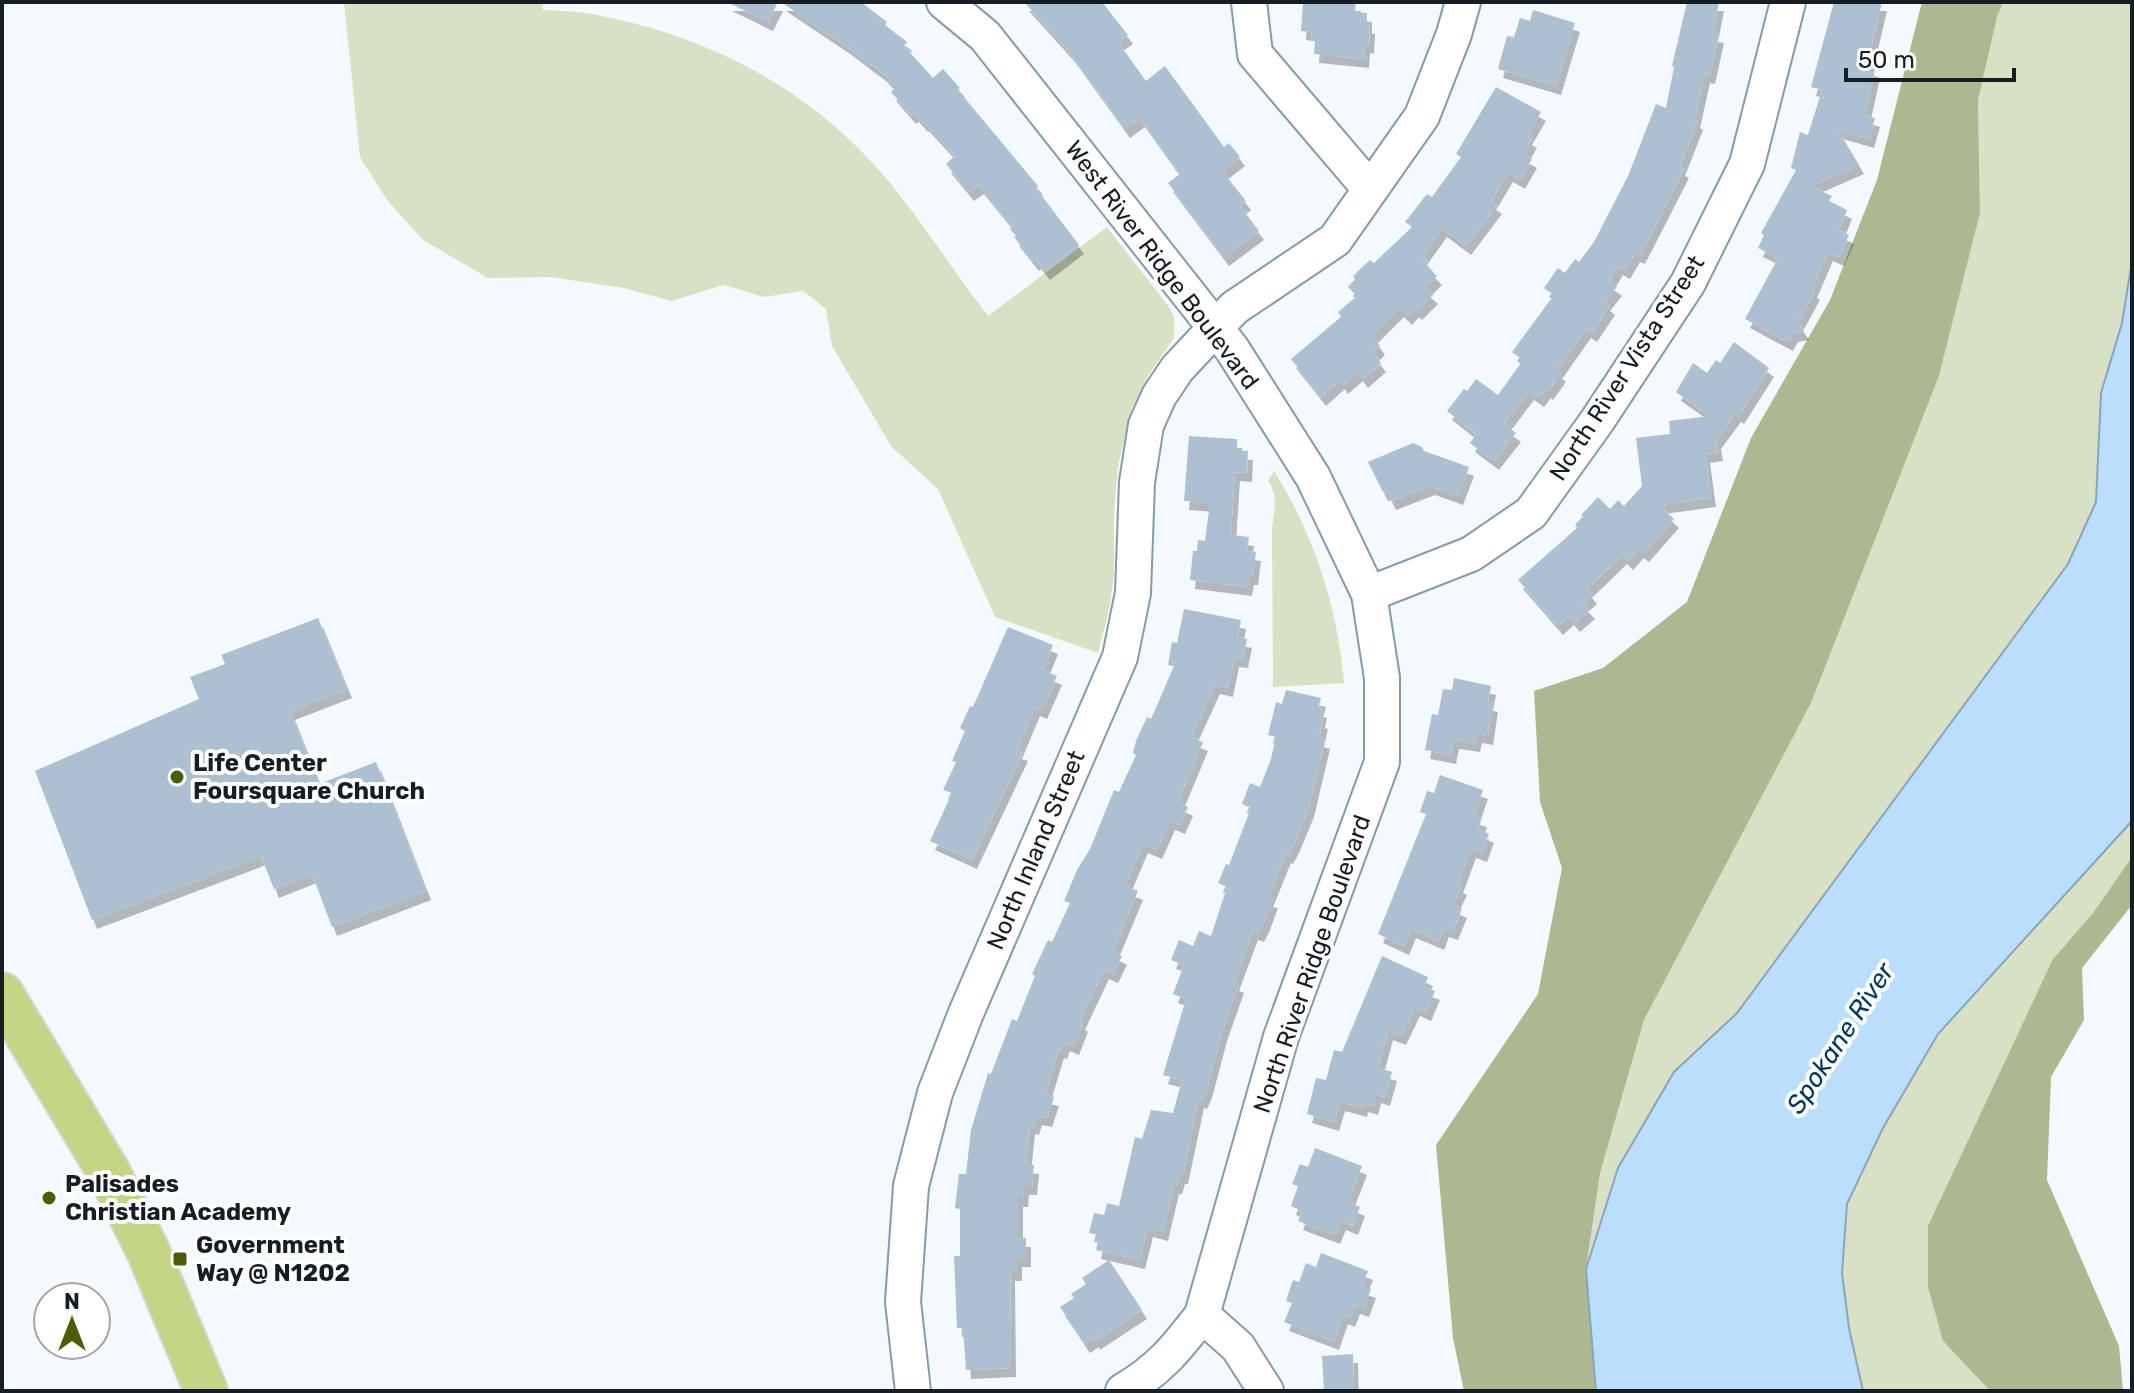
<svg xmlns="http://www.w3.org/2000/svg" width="2134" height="1393" font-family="Rubik,sans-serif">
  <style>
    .green { fill: #d8e1c4 }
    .forest { fill: #acb890 }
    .water { fill: #bcdefd; stroke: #8aa4bc; stroke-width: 2 }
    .building { fill: #acc0d2; filter: url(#shadow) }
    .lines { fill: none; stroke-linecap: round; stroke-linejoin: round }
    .minor-casing { stroke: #879aab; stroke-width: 38 }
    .major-casing { stroke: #d5d6d8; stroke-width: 46 }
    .minor { stroke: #fff; stroke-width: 34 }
    .major { stroke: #c4d685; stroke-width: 42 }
    .poi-dot { fill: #4c5e01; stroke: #fff; stroke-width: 3 }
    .labels { text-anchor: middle; stroke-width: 8; stroke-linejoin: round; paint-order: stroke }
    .street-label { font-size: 24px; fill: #161d24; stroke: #fff }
    .poi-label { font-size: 24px; font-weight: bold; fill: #161d24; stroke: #fff; text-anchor: start }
    .water-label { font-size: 26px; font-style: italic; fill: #00395f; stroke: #fff }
  </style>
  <defs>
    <filter id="shadow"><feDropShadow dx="5" dy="9" stdDeviation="0" flood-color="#0004"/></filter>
  </defs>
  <rect width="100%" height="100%" fill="#f4f9fc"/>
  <path class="green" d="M344,2H543V10C561,11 580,11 597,15C706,36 805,86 879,170C919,216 951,268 988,316L1107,227L1169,307L1174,316V338L1149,374L1131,410L1118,466L1114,513V574L1109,611L1098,653L995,617L938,489L891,446L832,346L826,309L803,291L764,297L724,285L671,301L624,288L550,277L488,278L423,240L387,200L360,157Z
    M2003,2H2132V261L2122,323L2101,393L2096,502L2068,564L1833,885L1737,1013L1674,1072L1586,1269L1600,1173L1644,1020L1811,703L1939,376L1980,213L1978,100L1997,16Z
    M1274,471C1314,535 1338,608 1344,683L1273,687L1272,526C1275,510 1278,494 1268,481Z
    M2132,821V857L2093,913L2053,959L1943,1341L1990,1391H1863L1849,1328L1842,1273L1847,1204L1883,1127L1938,1034Z"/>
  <path class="forest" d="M1922,2H2003L1997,17L1978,100L1980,213L1939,376L1811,703L1644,1020L1600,1173L1586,1269L1596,1391H1464L1453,1338L1436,1145L1538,994L1562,868L1540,802L1534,691L1603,668L1687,602L1751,438L1830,300L1877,180Z
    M2132,857V905L2082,968L2084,1020L2051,1077L2047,1180L2119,1346L2123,1391H1990L1943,1341L1928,1287V1226L2053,959L2093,913Z"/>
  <path class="water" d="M2132,261V821L1938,1034L1883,1128L1847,1204L1842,1273L1849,1328L1863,1391H1596L1586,1269L1618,1168L1674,1072L1737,1013L2068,564L2096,502L2101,393L2122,323Z"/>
  <path class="building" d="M727,2H778L768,22Z
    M781,2H861L887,22L885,25L907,42L904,46L933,78L943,69L960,88L958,90L1038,186L1036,188L1079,245L1045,271L1036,260L1034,262L1014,237L1016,236L1010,229L1013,227L979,185L969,192L946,164L955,156L924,122L923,123L914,113L911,115L891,92L894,90L887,82L890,79L848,47Z
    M1024,2H1102L1128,35L1118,42L1146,81L1165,66L1224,147L1229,143L1240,157L1222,171L1246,201L1240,206L1259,231L1224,257L1168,183L1180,174L1140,118L1125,129L1070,53Z
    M1303,2H1356L1355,12L1367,13V25H1370L1369,45L1365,44L1364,59L1314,54L1315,41H1311L1312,32L1301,31Z
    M1687,2H1719L1713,33L1719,34L1710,75L1705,74L1695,119L1698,121L1680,167L1684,169L1640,255L1635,253L1625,270L1618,266L1609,281L1617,287L1605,302L1610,306L1592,333L1586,329L1557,370L1561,373L1548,391L1546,389L1539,398L1529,391L1504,424L1516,433L1494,461L1470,443L1476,434L1447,411L1464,389L1467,391L1476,379L1498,395L1523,360L1512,352L1554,295L1544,288L1558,268L1565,273L1575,259L1579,262L1594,242L1628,176L1656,104L1666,108L1674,67L1672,66Z
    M1834,2H1882L1867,66L1875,69L1865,115L1875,118L1869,139L1838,130L1859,165L1811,186L1832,196L1829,201L1847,210L1839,230L1849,235L1839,257L1828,252L1812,289L1815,291L1798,322L1804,331L1793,333L1788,342L1745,319L1778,258L1758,248L1764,235L1761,233L1796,170L1791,168L1800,132L1808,135L1822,90L1811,87Z
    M1533,10L1575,23L1556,86L1498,69L1507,36L1514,37L1520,18L1530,21Z
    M1496,87L1541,112L1527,136L1532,139L1523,154L1532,159L1520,180L1508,173L1491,201L1497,205L1466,246L1442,228L1422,256L1428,262L1425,264L1437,276L1425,288L1433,295L1417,311L1414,308L1407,316L1399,308L1372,335L1380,346L1373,353L1381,363L1363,379L1358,372L1343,385L1340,380L1321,397L1291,359L1341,317L1338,312L1357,296L1348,287L1355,279L1353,276L1370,260L1374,263L1412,227L1405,222L1427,194L1432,197L1461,157L1456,154Z
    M1734,342L1769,368L1739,415L1736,413L1716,440L1718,452L1705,454L1711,498L1659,505L1674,519L1644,553L1639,549L1628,561L1622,555L1587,589L1592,595L1583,603L1590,610L1575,623L1569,616L1558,626L1518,580L1577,528L1575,525L1583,516L1581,515L1598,497L1610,509L1618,500L1624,506L1642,486L1636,438L1670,434L1669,421L1710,416L1676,392L1693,363L1707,373L1716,360L1720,363Z
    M1189,436L1237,439V450L1248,451L1247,473L1235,472L1231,532L1232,535L1249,537L1247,551L1256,552L1253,576H1249L1247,587L1190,580L1193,551H1197L1198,540L1205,541L1210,503L1184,501Z
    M1413,443L1422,447L1424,451L1469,467L1458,496L1430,486L1391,501L1386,491L1383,492L1368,462Z
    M1184,609L1241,620L1238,637L1247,639L1243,659L1234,658L1228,688L1215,685L1191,737L1203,742L1178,802L1188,807L1180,825L1170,821L1157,850L1143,844L1125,886L1138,891L1113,951L1122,956L1113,974L1104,970L1080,1021L1083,1023L1074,1046L1065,1042L1062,1050L1059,1049L1045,1095L1054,1097L1047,1118L1037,1116L1034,1126L1030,1125L1026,1164L1034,1165L1032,1186H1024L1023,1198H1018V1238H1026V1258H1017V1272H1010L1011,1368L966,1370L963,1328H957L954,1256H960V1209L955,1208L959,1174H966L971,1130L988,1073L991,1074L1012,1019L1017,1021L1035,976L1032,974L1048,940L1052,942L1070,903L1064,901L1077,870L1090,849L1114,790L1119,792L1136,755L1133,753L1136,741L1147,717L1151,719L1174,666L1168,665L1172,642L1177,643Z
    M318,618L347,689L290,711L319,784L376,762L426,891L332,927L312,874L274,889L261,856L92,920L35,771L199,699L190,677L225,664L221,655Z
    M1008,627L1053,645L1043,670L1057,676L1042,710L1035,707L1017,750L1023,752L972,860L930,841L952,793L943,790L956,762L952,761L965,731L960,728L970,706L973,707Z
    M1454,678L1491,686L1488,702L1493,703L1488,736L1477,734L1475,743L1454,740L1451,755L1425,750L1432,714L1438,715L1443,689L1452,690Z
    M1286,690L1321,698L1318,708L1322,709L1320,719L1323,720L1319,738L1325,740L1309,808L1294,844L1288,855L1286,854L1268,898L1273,899L1265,921L1259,933L1253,931L1234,982L1239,984L1222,1032L1207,1089L1202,1100L1199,1099L1183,1175H1180L1177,1185H1174L1163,1232L1148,1228L1140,1260L1096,1250L1099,1235L1089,1233L1094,1213L1104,1215L1107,1203L1119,1206L1135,1137L1142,1139L1151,1110L1173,1113L1182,1080L1163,1075L1186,999L1173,994L1184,965L1171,960L1179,940L1193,946L1199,931L1211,936L1227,887L1218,883L1226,864L1229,865L1251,808L1242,804L1250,783L1260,787L1271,759L1276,737L1268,735L1276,702L1282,704Z
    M1440,775L1483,790L1474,816L1482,818L1478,829L1489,834L1482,853L1471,849L1458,884L1462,886L1453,905L1462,909L1453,931L1444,928L1439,941L1411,929L1404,946L1378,934L1426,814L1420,812L1427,791L1434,793Z
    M1382,956L1428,977L1424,987L1435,991L1426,1012L1415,1007L1401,1036L1388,1031L1378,1068L1392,1072L1385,1097L1376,1094L1373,1106L1363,1103L1362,1108L1340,1102L1334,1122L1307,1114L1316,1078L1326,1080L1334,1050L1342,1052Z
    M1315,1148L1362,1166L1348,1202L1360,1207L1353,1226L1341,1221L1335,1235L1298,1221L1302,1211L1291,1206L1298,1186L1292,1184L1300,1164L1308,1167Z
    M1321,1253L1368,1271L1362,1286L1371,1289L1364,1308L1355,1305L1350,1318L1343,1315L1334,1341L1284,1322L1292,1303L1286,1301L1293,1280L1299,1282L1306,1263L1316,1267Z
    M1109,1260L1142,1310L1095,1341L1094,1338L1085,1344L1060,1307L1074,1298L1071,1294L1086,1284L1082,1278Z
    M1353,1354L1354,1391H1324L1322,1356Z"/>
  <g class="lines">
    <defs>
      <path id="minor" d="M944,2L985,36L1232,349L1313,477L1369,594L1382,678V762L1281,1037L1202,1315C1177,1348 1159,1370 1123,1391
        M1249,2L1255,54L1370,189
        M1369,594L1471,554L1531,513L1597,421L1688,283L1747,164L1788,2
        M1202,1315L1238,1347L1266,1391
        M913,1391L903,1302L911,1186L935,1093L966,1013L1120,657L1133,593L1137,482L1146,425L1159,396L1177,369L1234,308L1335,240L1422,116L1454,34L1463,2"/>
      <path id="major" d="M2,994L108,1171L148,1251L206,1391"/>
    </defs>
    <use href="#minor" class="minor-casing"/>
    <use href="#major" class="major-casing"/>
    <use href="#minor" class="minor"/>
    <use href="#major" class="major"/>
  </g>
  <g class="poi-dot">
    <circle cx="177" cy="777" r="8"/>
    <circle cx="49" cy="1198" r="8"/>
    <rect x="172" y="1251" width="16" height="16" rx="4"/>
  </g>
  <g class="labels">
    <g class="street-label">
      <text transform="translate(1162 265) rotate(53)" y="8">West River Ridge Boulevard</text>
      <text transform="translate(1627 368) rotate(-57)" y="8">North River Vista Street</text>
      <text transform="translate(1036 850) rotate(-67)" y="8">North Inland Street</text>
      <text transform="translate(1312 964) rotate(-71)" y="8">North River Ridge Boulevard</text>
    </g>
    <g class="poi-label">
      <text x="193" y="771">Life Center<tspan x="193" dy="28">Foursquare Church</tspan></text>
      <text x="65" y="1192">Palisades<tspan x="65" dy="28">Christian Academy</tspan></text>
      <text x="196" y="1253">Government<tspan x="196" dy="28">Way @ N1202</tspan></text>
    </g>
    <g class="water-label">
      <text transform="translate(1840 1038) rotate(-57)" y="9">Spokane River</text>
    </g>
  </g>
  <rect width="2134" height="1393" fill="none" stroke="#161d24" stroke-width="8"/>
  <g transform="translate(72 1321)"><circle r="38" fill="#ffffff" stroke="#a2a5a7" stroke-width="2"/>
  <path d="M0-6L14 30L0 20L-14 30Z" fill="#4c5e01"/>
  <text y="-12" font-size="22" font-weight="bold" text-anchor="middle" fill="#161d24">N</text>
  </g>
  <path d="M1846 68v12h168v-12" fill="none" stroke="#161d24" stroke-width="4"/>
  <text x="1858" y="68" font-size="24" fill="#161d24" stroke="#ffffff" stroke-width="6" paint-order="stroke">50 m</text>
</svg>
